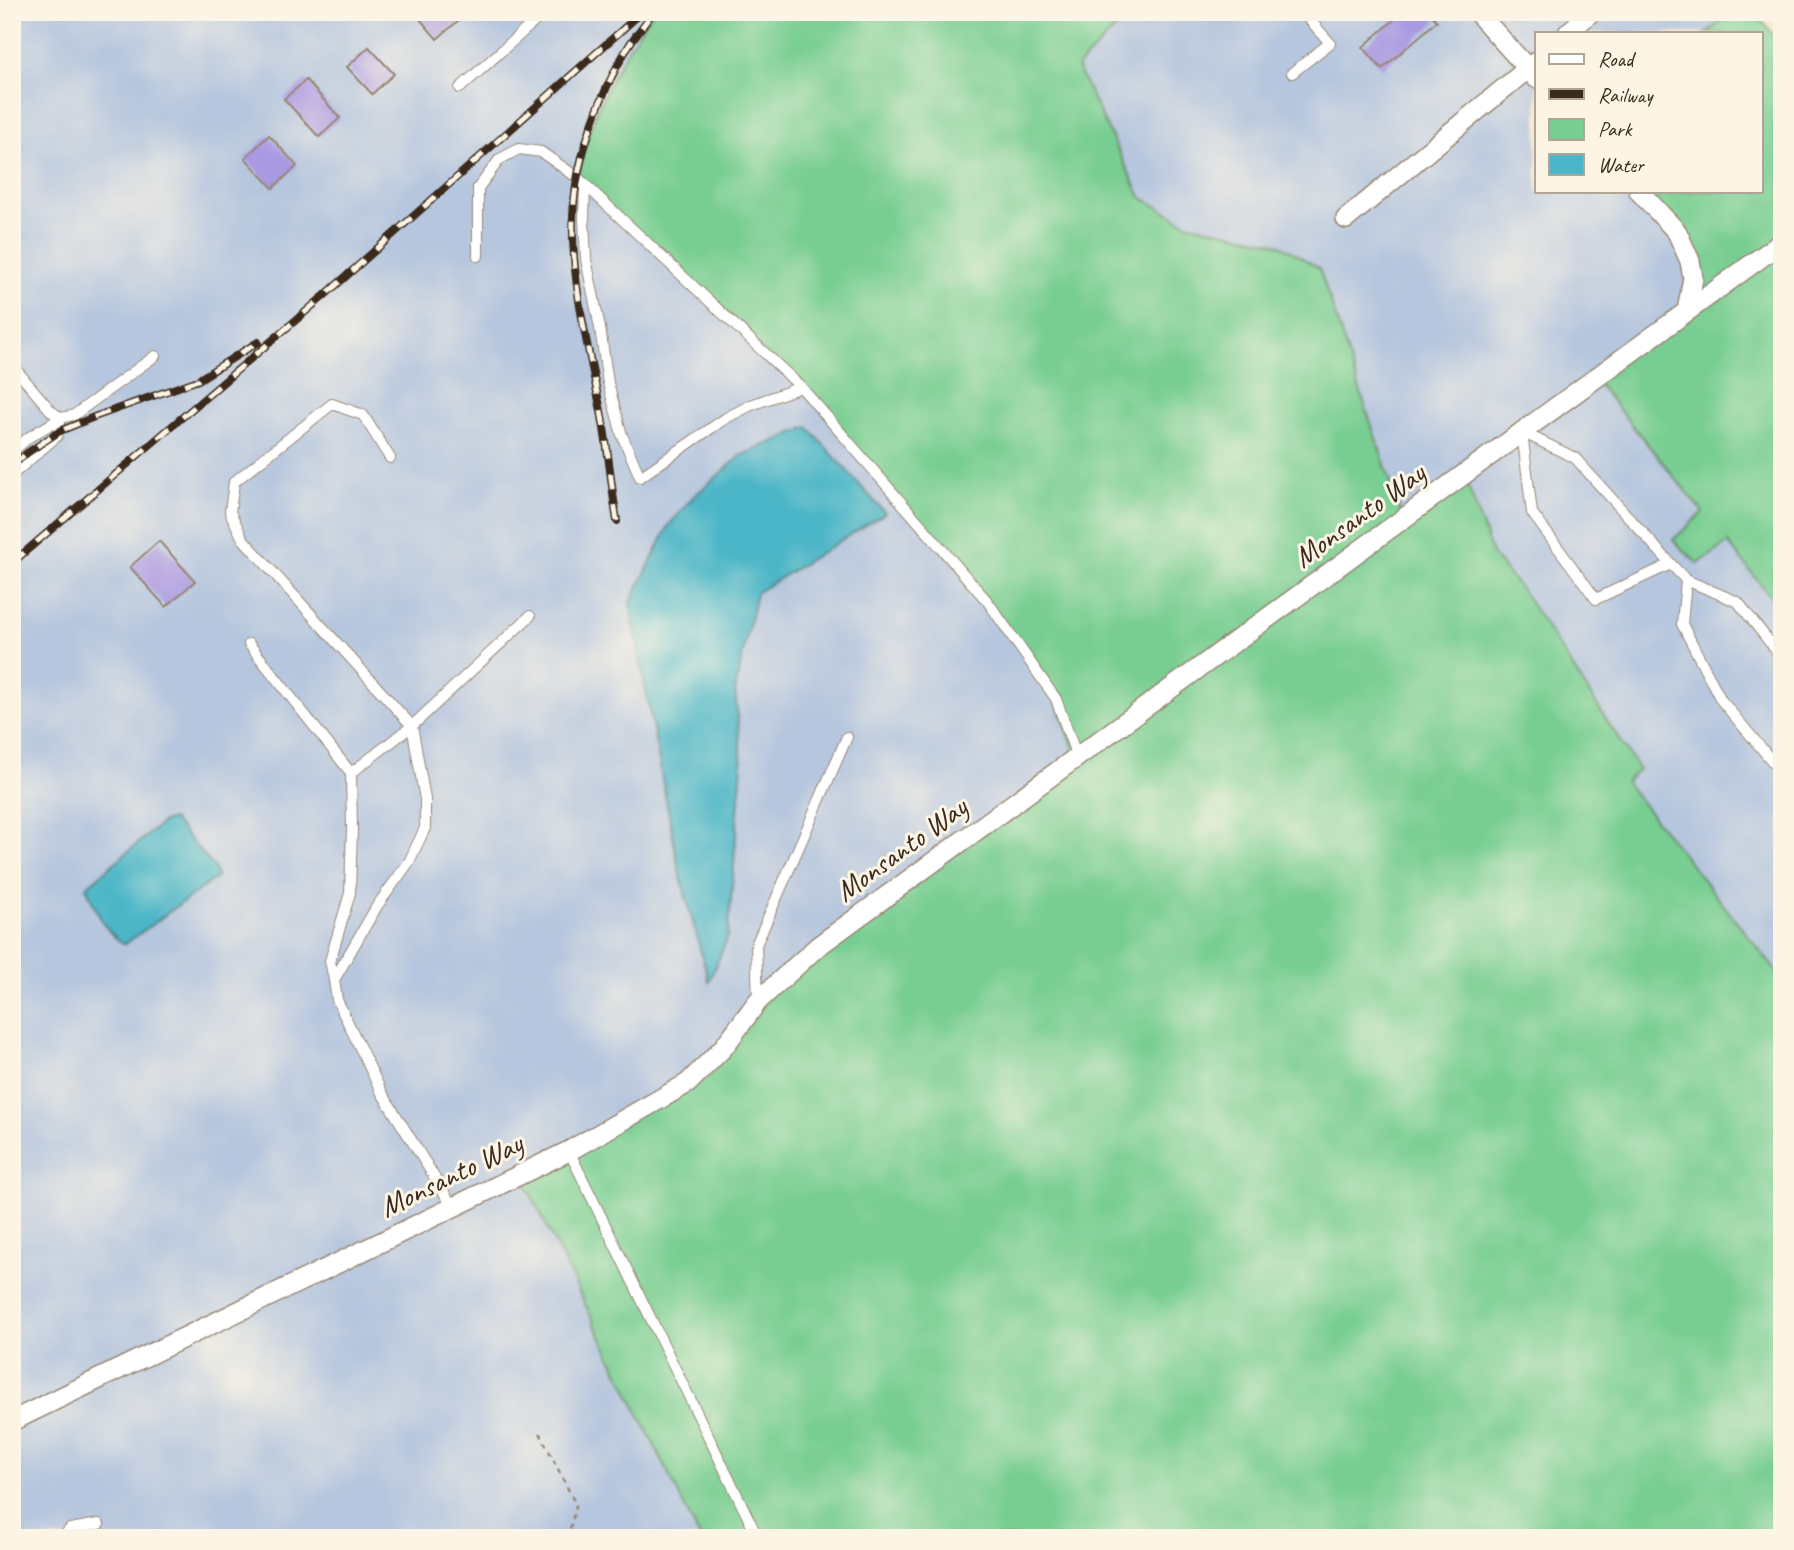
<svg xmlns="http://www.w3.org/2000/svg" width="1794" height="1550" font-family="Caveat,sans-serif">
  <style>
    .industrial { fill: #b6c6de }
    .green { fill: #78ce92; stroke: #5a7c58; stroke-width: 2 }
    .water { fill: #4bb6c7; stroke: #437072; stroke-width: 2 }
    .building { fill: #a998e2 }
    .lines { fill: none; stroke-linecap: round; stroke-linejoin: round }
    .service-casing { stroke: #978875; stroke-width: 12 }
    .minor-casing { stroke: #978875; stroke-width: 22 }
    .path { stroke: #978875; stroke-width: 2.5; stroke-dasharray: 5 5; stroke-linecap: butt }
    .service { stroke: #fff; stroke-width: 10 }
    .minor { stroke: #fff; stroke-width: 19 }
    .rail-casing { stroke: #3b2a1e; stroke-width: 8 }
    .rail { stroke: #fcf5e5; stroke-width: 5; stroke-dasharray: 16; stroke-linecap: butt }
    .labels { text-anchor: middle; stroke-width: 6; stroke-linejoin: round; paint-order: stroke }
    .street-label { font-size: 30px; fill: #3b2a1e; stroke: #fcf5e5 }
  </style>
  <rect width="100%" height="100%" fill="#fcf5e5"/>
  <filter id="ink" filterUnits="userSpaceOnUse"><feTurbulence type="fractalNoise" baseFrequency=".0143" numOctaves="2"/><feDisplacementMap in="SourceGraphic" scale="14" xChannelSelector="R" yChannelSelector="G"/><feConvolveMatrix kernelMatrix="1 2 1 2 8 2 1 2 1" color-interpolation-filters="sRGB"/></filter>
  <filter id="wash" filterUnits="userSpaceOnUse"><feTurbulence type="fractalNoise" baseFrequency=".00686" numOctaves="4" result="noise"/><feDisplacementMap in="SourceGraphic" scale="28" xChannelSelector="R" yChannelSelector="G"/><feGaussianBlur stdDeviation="1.57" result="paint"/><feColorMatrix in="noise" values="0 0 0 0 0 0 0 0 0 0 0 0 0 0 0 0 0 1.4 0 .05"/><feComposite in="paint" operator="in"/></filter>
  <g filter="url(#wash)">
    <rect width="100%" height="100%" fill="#f3e7cc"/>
    <path class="industrial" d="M12,12H653L629,46L801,387L988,602L1056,699L1077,757L688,1083L522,1174L700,1538H12Z
      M1149,12H1732L1707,33H1537V191H1640L1690,261L1687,311L1595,379L1703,513L1673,541L1728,542L1782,611V978L1625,782L1638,770L1524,593L1492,554L1465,475L1403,520L1279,244L1186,223L1141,197L1077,67L1122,22Z"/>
    <path class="green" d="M653,12H1149L1122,22L1077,67L1141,197L1186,223L1279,244L1319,268L1403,519L1464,474L1492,554L1524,593L1639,770L1625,782L1782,978V1538H700L521,1174L687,1083L758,1001L1077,757L1056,699L988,602L801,387L578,178C582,162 585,145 590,129C605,86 626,49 653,12Z
      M1732,12H1754L1775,36L1782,31V611L1728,543L1698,564L1673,540L1703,512L1594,379L1687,311L1690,261L1640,191H1761V33H1707Z"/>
    <path class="water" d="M808,427L885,513L756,593L735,690L742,765L728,936L709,982L679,870L630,604L669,525L693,497L742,455Z
      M172,819L214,867L217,877L125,944C103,933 96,908 86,887L163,822Z"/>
    <g id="blocks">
      <path class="building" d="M428,12H452L459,20L437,39L420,19Z
        M1403,12H1429L1437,21L1382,69L1363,47Z
        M369,47L394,74L372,94L347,67Z
        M306,80L340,118L319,137L284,99Z
        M269,135L297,166L273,188L245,158Z
        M159,541L195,581L166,607L130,567Z"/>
    </g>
  </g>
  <g filter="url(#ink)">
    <use href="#blocks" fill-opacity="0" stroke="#978875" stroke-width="2"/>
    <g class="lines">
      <defs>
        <path id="service" d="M1292,73L1330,43L1303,12
          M460,88L545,12
          M585,184L584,220L586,259L600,328L608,383L622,435L640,477L726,418L751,405L801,387
          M478,256V188L500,159L519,149L541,152L578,178L801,387L988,602L1056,699L1077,757
          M12,365L52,412L61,418L74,415L155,356
          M12,452L29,437L61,418
          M12,475L57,436L61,418
          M1671,564L1596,599L1532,513L1522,432L1575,458L1671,564L1686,580L1738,602L1782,658
          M1686,580L1682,624L1721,700L1782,773
          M249,644L351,773L412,726L530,616
          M351,773L352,828L350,893L330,961L334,980L377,906L409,862L425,828V799L412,726L243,539L230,512L234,482L332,404L363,415L390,458
          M334,980L337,1000L382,1093L453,1207
          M758,1000L756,945L847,737
          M569,1151L758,1538
          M62,1538L70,1529L99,1524"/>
        <path id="minor" d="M1477,12L1536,78
          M1568,33L1591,12
          M1639,191L1677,232L1690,261L1693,278L1687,311
          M1346,219L1537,61
          M12,1421L569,1151L688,1083L723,1048L758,1001L817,947L1782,242"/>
      </defs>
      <use href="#service" class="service-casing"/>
      <use href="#minor" class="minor-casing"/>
      <path class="path" d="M540,1433L576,1505L568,1538"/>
      <use href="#service" class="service"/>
      <use href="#minor" class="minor"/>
      <defs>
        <path id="rail" d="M12,466L27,453L60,431L94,417L198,380L258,342
          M617,521C611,484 608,447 601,411C588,347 571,282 573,217C575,160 599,95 628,47C635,35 645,24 653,12
          M12,563L324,296L642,12"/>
      </defs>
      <use href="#rail" class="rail-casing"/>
      <use href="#rail" class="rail"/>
    </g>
  </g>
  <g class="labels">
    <g class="street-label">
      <text transform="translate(1359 515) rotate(-36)" y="10">Monsanto Way</text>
      <text transform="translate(901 849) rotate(-36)" y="10">Monsanto Way</text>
      <text transform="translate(451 1175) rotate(-26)" y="10">Monsanto Way</text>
    </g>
  </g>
  <rect width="1794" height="1550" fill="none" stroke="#fcf5e5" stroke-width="42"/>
  <rect x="1535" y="32" width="228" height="161" fill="#fcf5e5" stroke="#afa495" stroke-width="2"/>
  <rect x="1549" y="54" width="35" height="10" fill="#ffffff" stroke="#afa495" stroke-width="2"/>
  <text x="1598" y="66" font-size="21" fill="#3b2a1e">Road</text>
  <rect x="1549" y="89" width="35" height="10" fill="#3b2a1e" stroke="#afa495" stroke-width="2"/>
  <text x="1598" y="102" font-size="21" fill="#3b2a1e">Railway</text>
  <rect x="1549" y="119" width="35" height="21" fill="#78ce92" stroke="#afa495" stroke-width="2"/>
  <text x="1598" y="136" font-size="21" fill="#3b2a1e">Park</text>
  <rect x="1549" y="154" width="35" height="21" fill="#4bb6c7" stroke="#afa495" stroke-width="2"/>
  <text x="1598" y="172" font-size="21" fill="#3b2a1e">Water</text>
</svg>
